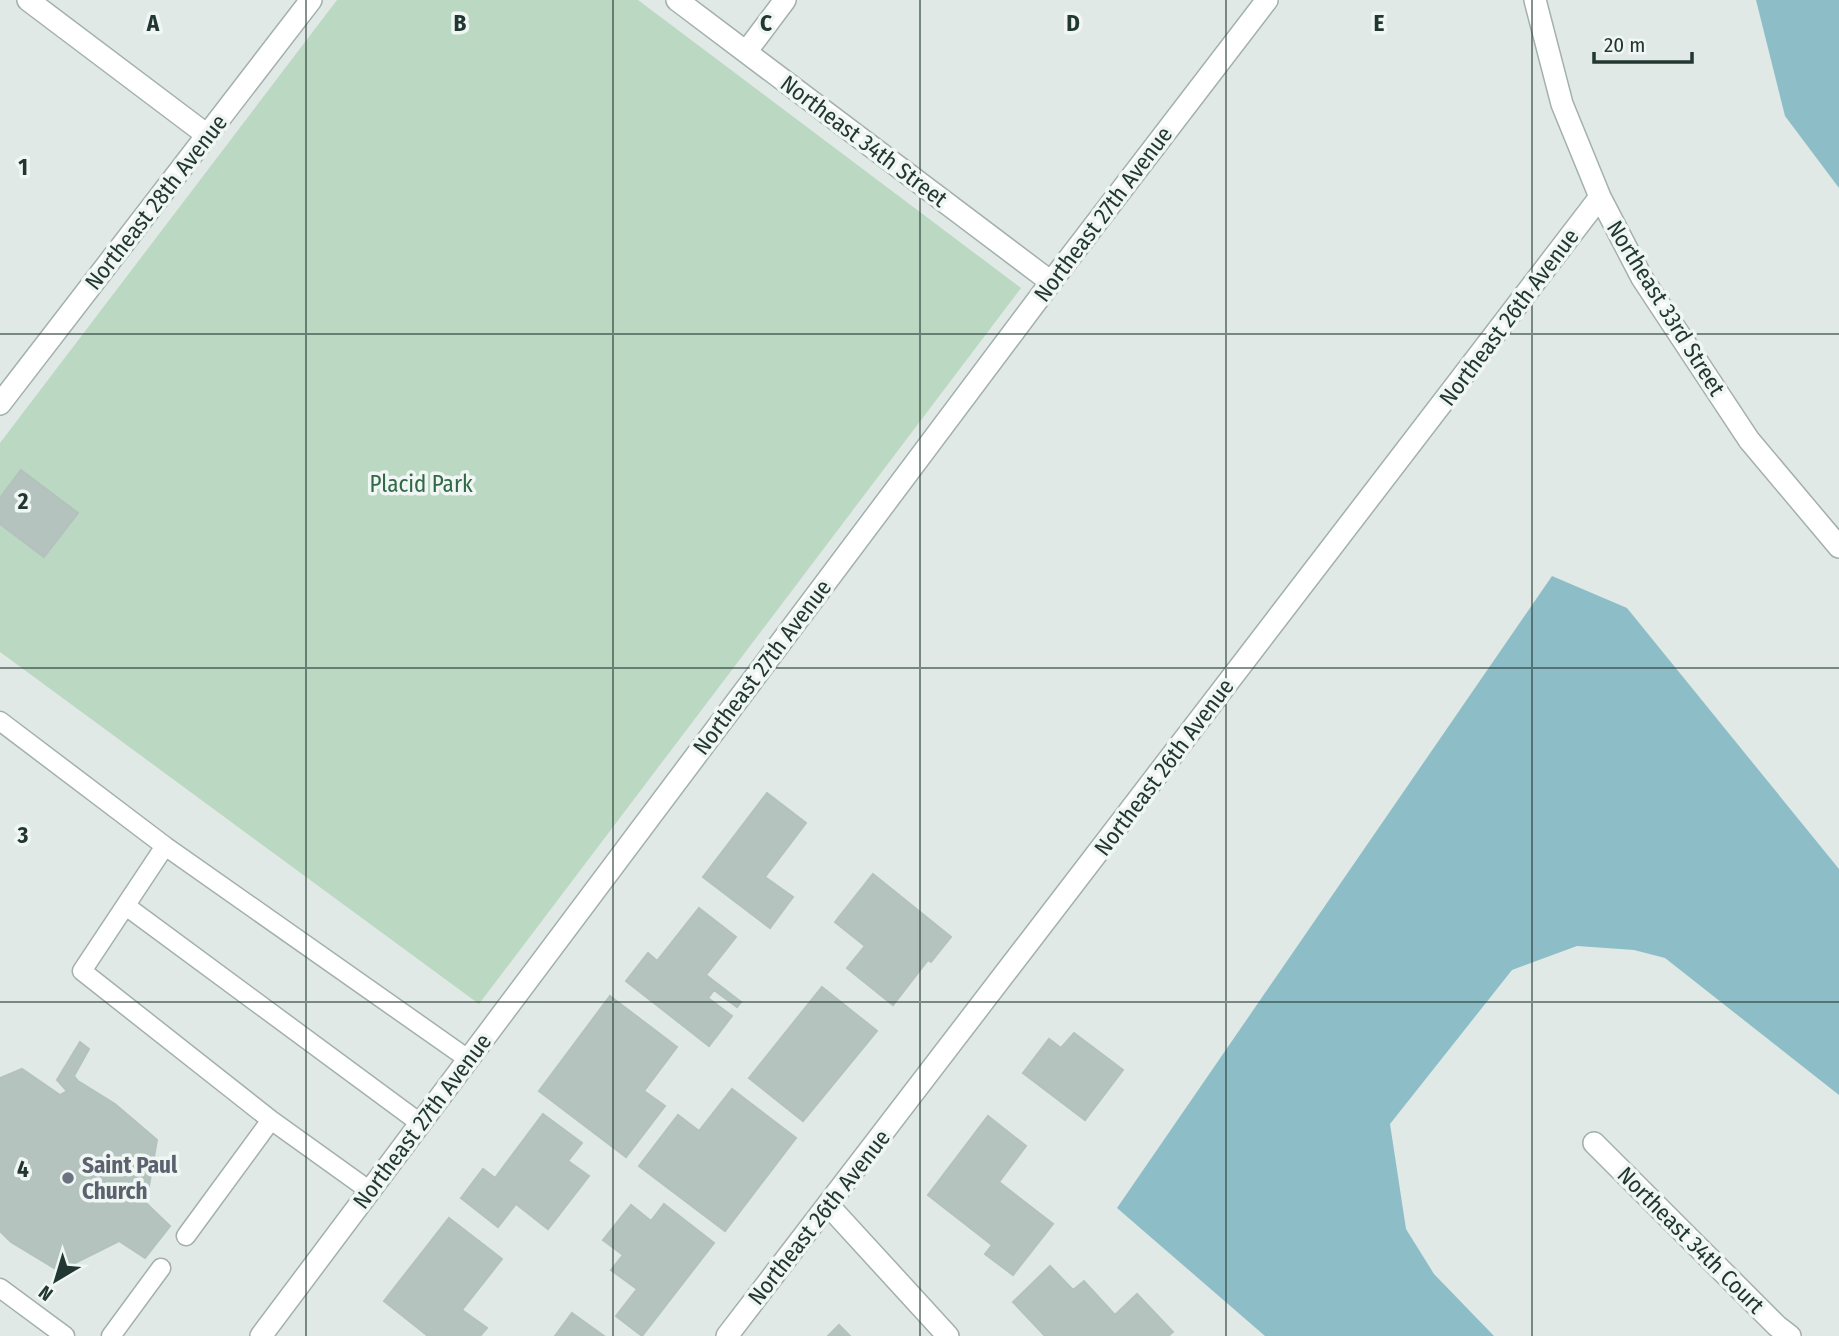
<svg xmlns="http://www.w3.org/2000/svg" width="1839" height="1336" font-family="'Fira Sans Condensed',sans-serif">
  <style>
    .green { fill: #bbd8c3 }
    .water { fill: #8dbec8 }
    .building { fill: #b5c3be; stroke: #b3c2bc; stroke-width: 2 }
    .lines { fill: none; stroke-linecap: round; stroke-linejoin: round }
    .service-casing { stroke: #a3b0ac; stroke-width: 21 }
    .minor-casing { stroke: #a3b0ac; stroke-width: 24 }
    .service { stroke: #fff; stroke-width: 18 }
    .minor { stroke: #fff; stroke-width: 21 }
    .grid { fill: none; stroke: #223732; stroke-width: 2; stroke-opacity: 0.55 }
    .worship-dot { fill: #6b7280; stroke: #f0f6f3; stroke-width: 2.5 }
    .labels { text-anchor: middle; stroke-width: 7; stroke-linejoin: round; paint-order: stroke }
    .street-label { font-size: 23px; fill: #223732; stroke: #f0f6f3 }
    .park-label { font-size: 23px; fill: #316948; stroke: #f0f6f3 }
    .worship-label { font-size: 23px; font-weight: bold; fill: #5b616d; stroke: #f0f6f3; text-anchor: start }
    .grid-label { font-size: 23px; text-anchor: middle; font-weight: bold; fill: #223732; stroke: #f0f6f3; stroke-width: 7; stroke-linejoin: round; paint-order: stroke }
  </style>
  <rect width="100%" height="100%" fill="#e0e9e5"/>
  <path class="green" d="M337,0H638L1021,288L479,1004L0,652V443Z"/>
  <path class="water" d="M1756,0H1839V188L1785,116Z
    M1552,576L1627,608L1839,869V1095L1665,958L1634,950L1577,946L1512,970L1390,1124L1406,1229L1434,1274L1494,1336H1265L1117,1208Z"/>
  <path class="building" d="M21,470L78,513L44,557L0,524V498Z
    M767,793L806,823L765,877L793,897L770,928L703,877Z
    M873,874L951,937L931,962L928,960L893,1005L847,968L865,946L835,922Z
    M699,908L736,937L706,975L741,1002L737,1007L714,990L708,998L732,1016L709,1046L626,981L648,953L657,961Z
    M822,987L877,1031L803,1121L749,1078Z
    M610,996L677,1047L644,1091L665,1106L626,1157L539,1091Z
    M1074,1033L1123,1070L1085,1120L1023,1073L1049,1039L1061,1048Z
    M80,1042L89,1049L74,1076L78,1081L115,1104L157,1140L146,1203L170,1226L145,1258L119,1241L59,1271L11,1242L0,1231V1078L22,1069L60,1095L67,1091L57,1080Z
    M732,1089L796,1138L725,1231L639,1166L678,1115L699,1131Z
    M543,1114L582,1143L568,1161L589,1176L548,1229L516,1204L498,1227L461,1198L483,1169L495,1178Z
    M988,1116L1026,1146L999,1182L1053,1224L1013,1275L985,1254L992,1245L928,1195Z
    M664,1204L714,1243L642,1336L616,1316L637,1289L611,1270L623,1255L603,1240L631,1205L651,1221Z
    M449,1218L502,1259L462,1310L487,1328L480,1336H428L384,1301Z
    M1050,1266L1073,1290L1084,1281L1115,1315L1137,1294L1173,1332L1168,1336H1045L1013,1302Z
    M572,1313L604,1336H555Z
    M839,1325L850,1336H828Z"/>
  <g class="lines">
    <defs>
      <path id="service" d="M0,721L165,846
        M126,906L420,1123
        M370,1191L271,1120L82,971L165,846L468,1059
        M186,1236L271,1120
        M0,1288L65,1336
        M111,1336L161,1268"/>
      <path id="minor" d="M28,0L207,135
        M677,0L1051,282
        M1535,0L1562,104L1600,197L1642,278L1749,440L1839,547
        M746,52L785,0
        M0,404L311,0
        M1594,1143L1777,1326L1790,1336
        M828,1205L948,1336
        M261,1336L1051,282L1267,0
        M727,1336L1600,197"/>
    </defs>
    <use href="#service" class="service-casing"/>
    <use href="#minor" class="minor-casing"/>
    <use href="#service" class="service"/>
    <use href="#minor" class="minor"/>
  </g>
  <path class="grid" d="M306,0V1336M613,0V1336M920,0V1336M1226,0V1336M1532,0V1336M0,334H1839M0,668H1839M0,1002H1839"/>
  <circle class="worship-dot" cx="68" cy="1178" r="7"/>
  <g class="labels">
    <g class="street-label">
      <text transform="translate(864 141) rotate(37)" y="8">Northeast 34th Street</text>
      <text transform="translate(156 202) rotate(-52)" y="8">Northeast 28th Avenue</text>
      <text transform="translate(1103 214) rotate(-53)" y="8">Northeast 27th Avenue</text>
      <text transform="translate(1666 308) rotate(58)" y="8">Northeast 33rd Street</text>
      <text transform="translate(1509 317) rotate(-53)" y="8">Northeast 26th Avenue</text>
      <text transform="translate(762 667) rotate(-53)" y="8">Northeast 27th Avenue</text>
      <text transform="translate(1164 767) rotate(-53)" y="8">Northeast 26th Avenue</text>
      <text transform="translate(422 1121) rotate(-53)" y="8">Northeast 27th Avenue</text>
      <text transform="translate(819 1217) rotate(-52)" y="8">Northeast 26th Avenue</text>
      <text transform="translate(1691 1240) rotate(45)" y="8">Northeast 34th Court</text>
    </g>
    <g class="park-label">
      <text x="421" y="492">Placid Park</text>
    </g>
    <g class="worship-label">
      <text x="82" y="1173">Saint Paul<tspan x="82" dy="26">Church</tspan></text>
    </g>
  </g>
  <g class="grid-label">
    <text x="153" y="31">A</text>
    <text x="460" y="31">B</text>
    <text x="766" y="31">C</text>
    <text x="1073" y="31">D</text>
    <text x="1379" y="31">E</text>
    <text x="23" y="175">1</text>
    <text x="23" y="509">2</text>
    <text x="23" y="843">3</text>
    <text x="23" y="1177">4</text>
  </g>
  <g transform="translate(56 1280) rotate(218)" stroke="#f0f6f3" stroke-width="5" paint-order="stroke">
  <path d="M0-5L12 26L0 18L-12 26Z" fill="#223732"/>
  <text y="-10" font-size="19" font-weight="bold" text-anchor="middle" fill="#223732">N</text>
  </g>
  <path d="M1594 52v10h98v-10" fill="none" stroke="#223732" stroke-width="3.5"/>
  <text x="1604" y="52" font-size="21" fill="#223732" stroke="#f0f6f3" stroke-width="5" paint-order="stroke">20 m</text>
</svg>
